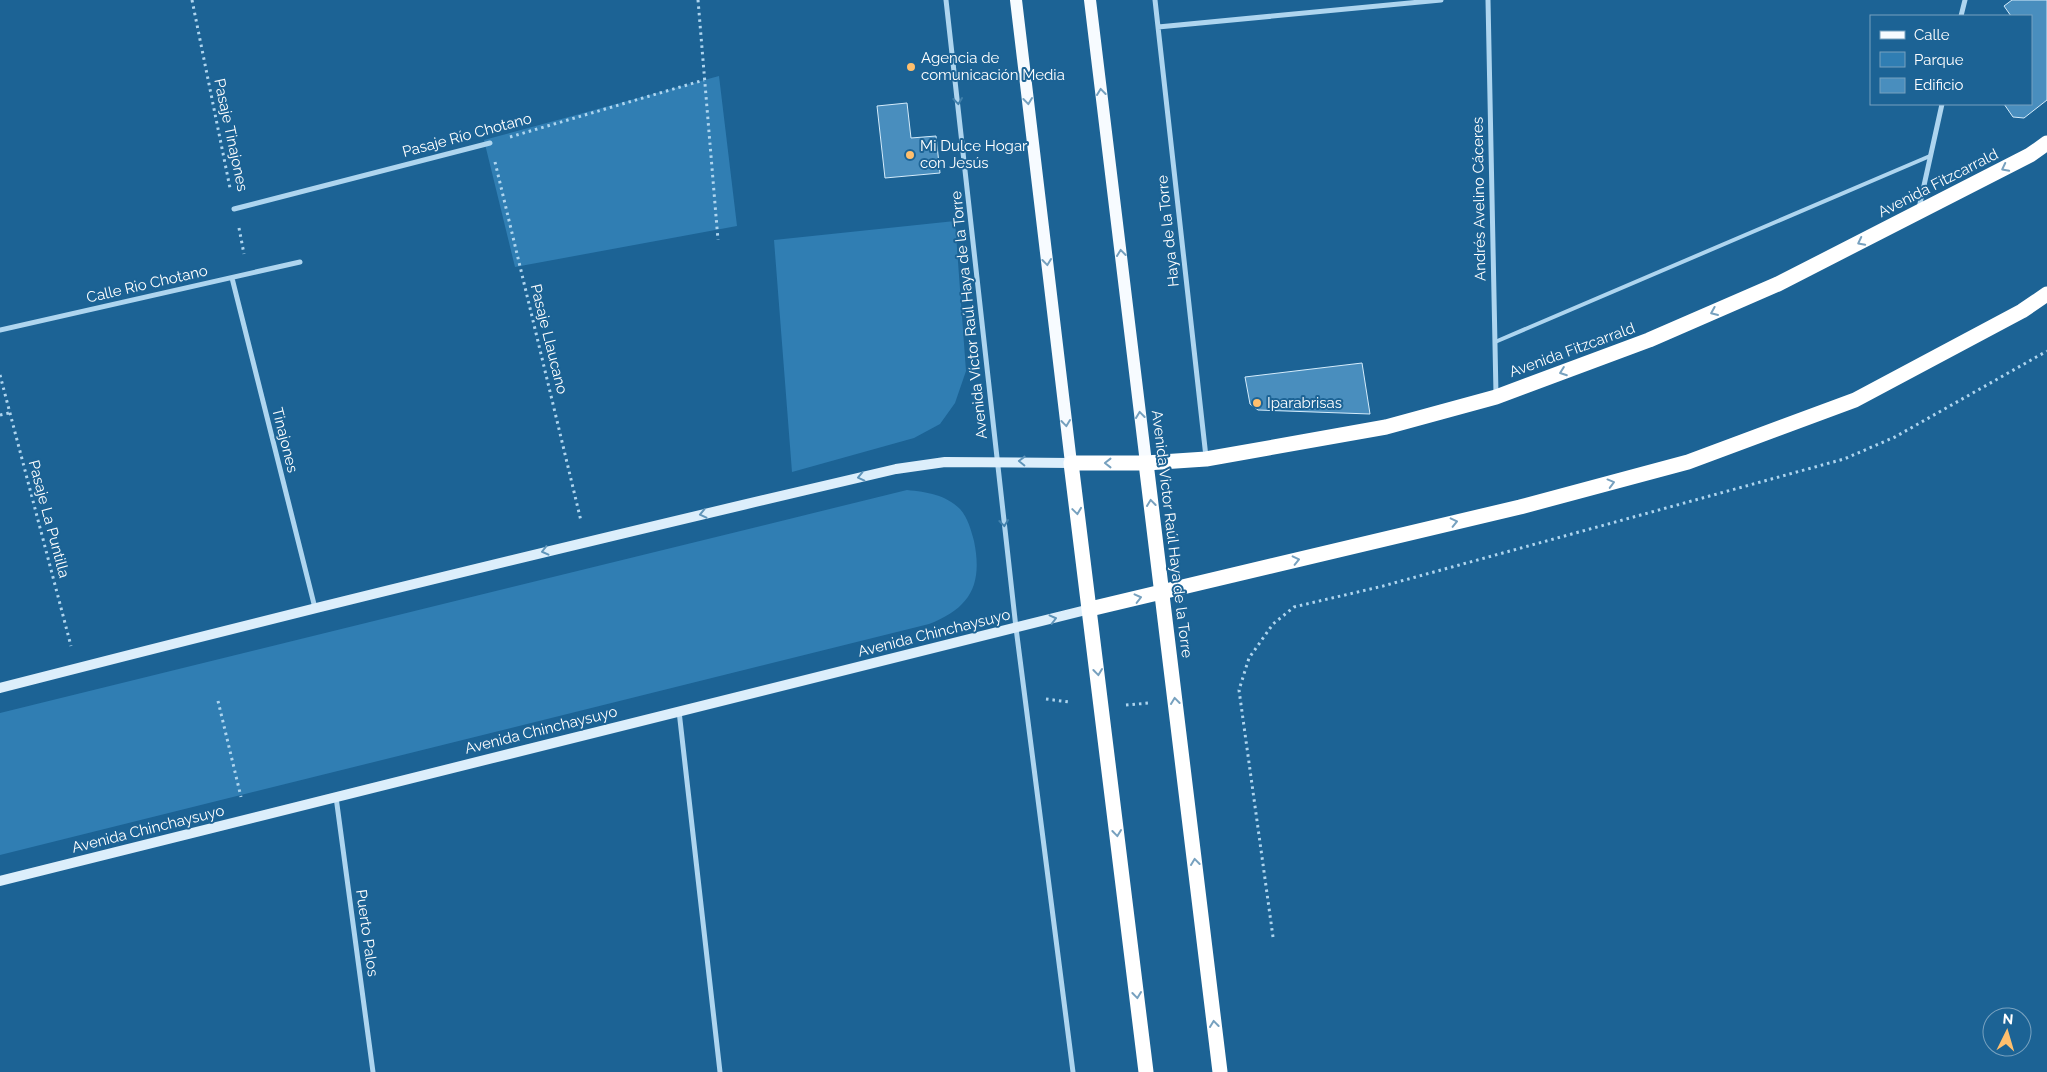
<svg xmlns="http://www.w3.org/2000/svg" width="2047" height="1072" font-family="Raleway,sans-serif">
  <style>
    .green { fill: #307eb3 }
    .building { fill: #498ebe; stroke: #d5ecfb }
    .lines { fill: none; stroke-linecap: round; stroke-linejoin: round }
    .path { stroke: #aed5ef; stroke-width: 3; stroke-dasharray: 2.5 4; stroke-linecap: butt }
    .lane { stroke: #aed5ef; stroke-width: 4 }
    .street { stroke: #aed5ef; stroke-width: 5 }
    .secondary { stroke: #dceefb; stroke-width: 10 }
    .primary { stroke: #f7fbff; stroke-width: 12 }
    .highway { stroke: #fff; stroke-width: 15 }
    .oneway { stroke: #74a0bf }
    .oneway2 { stroke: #4080ac }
    .oneway3 { stroke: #77a1bf }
    .oneway4 { stroke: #5f94b9 }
    .poi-dot { fill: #ffbf6d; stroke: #1c6395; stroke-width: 2 }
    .labels { text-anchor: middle; stroke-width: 4; stroke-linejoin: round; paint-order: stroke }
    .poi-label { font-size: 15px; fill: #fff; stroke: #1c6395; text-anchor: start }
    .street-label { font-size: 15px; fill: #fff; stroke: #1c6395 }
  </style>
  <rect width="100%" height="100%" fill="#1c6395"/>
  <path class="green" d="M719,76L737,226L515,267L484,140Z
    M955,221L966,371L955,403L940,424L914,438L792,472L774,240Z
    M907,490C927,492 946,495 960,509C968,518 971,530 974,541C983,585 970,608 929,624L0,855V713Z"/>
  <path class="building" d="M2012,0H2047V100L2024,118L2013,117L2004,104H2031V16H2011L2004,6Z
    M907,103L911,138L936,136L940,173L885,178L877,106Z
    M1362,363L1370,414L1258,410L1250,404L1245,377Z"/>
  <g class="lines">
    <path class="path" d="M192,0L230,188
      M698,0L718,240
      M510,137L704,80
      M495,162L581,521
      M239,228L244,254
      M0,375L71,646
      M0,415L9,413
      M1046,699L1069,702
      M218,701L241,797
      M1126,705L1149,703
      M1273,937L1239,690L1249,658L1273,624L1294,607L1383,586L1844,459L1895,437L2047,351"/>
    <path class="lane" d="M1495,342L1930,156"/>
    <path class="street" d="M946,0L1016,628L1073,1072
      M1155,0L1206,457
      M1488,0L1496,394
      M1961,16L1965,0
      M1158,27L1441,0
      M1919,208L1942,104
      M234,209L490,143
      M232,278L315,608
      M0,330L300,262
      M679,711L720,1072
      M336,797L373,1072"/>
    <path class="secondary" d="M0,688C298,611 596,539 896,469L945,462L1071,463
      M0,881L1090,609"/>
    <path class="primary" d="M1016,0L1071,463
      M1090,0L1146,463"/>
    <path class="highway" d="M1146,463L1220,1072
      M1090,609L1520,507L1688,462L1855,400L2022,311L2047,294
      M1146,1072L1071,463H1146L1206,459L1386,427L1496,397L1649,340L1778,284L2030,155L2047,143"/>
  </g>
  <defs><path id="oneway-chevron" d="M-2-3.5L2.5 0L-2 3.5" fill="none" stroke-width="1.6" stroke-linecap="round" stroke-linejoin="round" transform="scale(1.25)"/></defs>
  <g class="oneway">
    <use href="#oneway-chevron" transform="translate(1101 92) rotate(-97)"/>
    <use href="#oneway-chevron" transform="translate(1028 101) rotate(83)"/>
    <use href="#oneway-chevron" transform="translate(1121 253) rotate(-97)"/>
    <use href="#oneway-chevron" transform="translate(1047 262) rotate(83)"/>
    <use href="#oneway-chevron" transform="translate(1140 415) rotate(-97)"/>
    <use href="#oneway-chevron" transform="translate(1066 423) rotate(83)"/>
  </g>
  <g class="oneway2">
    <use href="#oneway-chevron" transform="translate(958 101) rotate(83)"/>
    <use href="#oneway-chevron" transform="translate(1004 523) rotate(83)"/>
  </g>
  <g class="oneway3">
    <use href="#oneway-chevron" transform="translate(2005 168) rotate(153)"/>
    <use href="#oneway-chevron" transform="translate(1861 242) rotate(153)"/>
    <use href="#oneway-chevron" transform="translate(1714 312) rotate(157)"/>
    <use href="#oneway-chevron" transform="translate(1563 372) rotate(160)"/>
    <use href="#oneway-chevron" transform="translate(1108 463) rotate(-180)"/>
    <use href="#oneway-chevron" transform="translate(1611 483) rotate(-15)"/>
    <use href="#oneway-chevron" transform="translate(1151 503) rotate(-97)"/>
    <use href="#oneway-chevron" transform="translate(1077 511) rotate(82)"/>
    <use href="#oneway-chevron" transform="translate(1454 522) rotate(-13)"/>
    <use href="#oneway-chevron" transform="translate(1296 560) rotate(-13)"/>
    <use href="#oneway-chevron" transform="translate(1138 598) rotate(-14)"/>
    <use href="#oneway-chevron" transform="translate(1098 672) rotate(83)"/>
    <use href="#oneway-chevron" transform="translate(1175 701) rotate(-97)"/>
    <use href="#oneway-chevron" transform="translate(1117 833) rotate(83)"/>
    <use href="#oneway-chevron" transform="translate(1195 862) rotate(-97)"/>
    <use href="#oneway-chevron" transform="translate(1137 995) rotate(83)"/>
    <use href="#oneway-chevron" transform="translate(1214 1024) rotate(-97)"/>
  </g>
  <g class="oneway4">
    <use href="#oneway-chevron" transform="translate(1022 461) rotate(-179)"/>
    <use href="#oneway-chevron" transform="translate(861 477) rotate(167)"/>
    <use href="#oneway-chevron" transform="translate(703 514) rotate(167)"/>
    <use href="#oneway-chevron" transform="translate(545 551) rotate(166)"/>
    <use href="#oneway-chevron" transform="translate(1053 619) rotate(-14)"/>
  </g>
  <g class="poi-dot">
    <circle cx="911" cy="67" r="5"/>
    <circle cx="910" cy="155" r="5"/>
    <circle cx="1257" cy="403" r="5"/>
  </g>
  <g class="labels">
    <g class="poi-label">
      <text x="921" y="63">Agencia de<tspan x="921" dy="17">comunicación Media</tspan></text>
      <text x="920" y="151">Mi Dulce Hogar<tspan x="920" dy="17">con Jesús</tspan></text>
      <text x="1267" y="408">Iparabrisas</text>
    </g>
    <g class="street-label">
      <text transform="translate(231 135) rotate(78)" y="5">Pasaje Tinajones</text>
      <text transform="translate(467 135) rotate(-15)" y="5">Pasaje Río Chotano</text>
      <text transform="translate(1938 183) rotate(-27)" y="5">Avenida Fitzcarrald</text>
      <text transform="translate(1479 199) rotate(-91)" y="5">Andrés Avelino Cáceres</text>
      <text transform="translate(1168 231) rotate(-96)" y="5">Haya de la Torre</text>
      <text transform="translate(147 284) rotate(-13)" y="5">Calle Rio Chotano</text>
      <text transform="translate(969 315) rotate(-96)" y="5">Avenida Víctor Raúl Haya de la Torre</text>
      <text transform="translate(549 339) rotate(76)" y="5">Pasaje Llaucano</text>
      <text transform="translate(1572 350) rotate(-20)" y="5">Avenida Fitzcarrald</text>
      <text transform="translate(285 440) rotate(76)" y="5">Tinajones</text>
      <text transform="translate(49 519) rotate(75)" y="5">Pasaje La Puntilla</text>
      <text transform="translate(1172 534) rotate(83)" y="5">Avenida Victor Raúl Haya de la Torre</text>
      <text transform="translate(934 633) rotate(-14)" y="5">Avenida Chinchaysuyo</text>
      <text transform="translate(541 730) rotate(-14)" y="5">Avenida Chinchaysuyo</text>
      <text transform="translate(148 829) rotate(-14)" y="5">Avenida Chinchaysuyo</text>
      <text transform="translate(367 933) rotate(82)" y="5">Puerto Palos</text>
    </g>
  </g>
  <rect x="1870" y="15" width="162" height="90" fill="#1c6395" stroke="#77a1bf"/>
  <rect x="1880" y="31" width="25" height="8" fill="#f7fbff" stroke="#77a1bf"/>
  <text x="1914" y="40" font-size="15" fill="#ffffff">Calle</text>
  <rect x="1880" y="52" width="25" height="15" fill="#307eb3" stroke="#77a1bf"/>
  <text x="1914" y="65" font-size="15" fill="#ffffff">Parque</text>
  <rect x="1880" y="78" width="25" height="15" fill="#498ebe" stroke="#77a1bf"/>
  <text x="1914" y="90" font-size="15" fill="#ffffff">Edificio</text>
  <g transform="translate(2007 1032) rotate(5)"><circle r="24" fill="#1c6395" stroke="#77a1bf"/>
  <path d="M0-4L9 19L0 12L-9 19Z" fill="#ffbf6d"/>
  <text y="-8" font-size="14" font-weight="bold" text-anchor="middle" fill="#ffffff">N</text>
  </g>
</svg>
